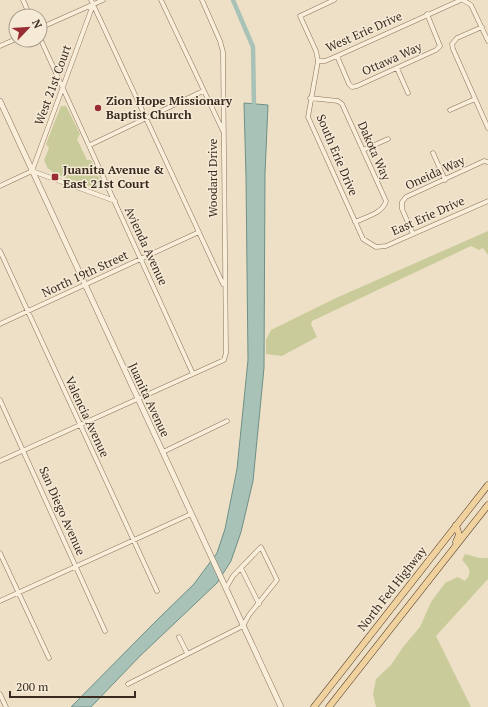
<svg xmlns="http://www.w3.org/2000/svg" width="488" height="707" font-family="'PT Serif',serif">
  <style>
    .green { fill: #c9cc9a }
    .water { fill: #a8c2b8; stroke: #6e9086 }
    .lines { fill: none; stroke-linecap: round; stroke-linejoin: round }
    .canal { stroke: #a8c2b8; stroke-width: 4.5 }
    .minor-casing { stroke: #89715c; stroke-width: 5 }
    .tertiary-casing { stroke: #89715c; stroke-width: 6 }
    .primary-casing { stroke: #574030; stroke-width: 7 }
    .minor { stroke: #f9eeda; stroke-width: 4 }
    .tertiary { stroke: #f9eeda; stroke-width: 5 }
    .primary { stroke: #f0d29f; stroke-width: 6 }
    .poi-dot { fill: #982d34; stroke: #f5ead6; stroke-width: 1.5 }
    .labels { text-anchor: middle; stroke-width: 3; stroke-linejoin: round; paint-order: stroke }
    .street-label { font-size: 12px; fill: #3a2b20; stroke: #f5ead6 }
    .poi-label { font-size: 12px; font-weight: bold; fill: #3a2b20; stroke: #f5ead6; text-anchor: start }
  </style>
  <rect width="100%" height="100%" fill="#eee0c6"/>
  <path class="green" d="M61,106H66L80,134L77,139L87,160H91L102,184L99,190L52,173L51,170L48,169L44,160L49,148L46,144Z
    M488,231V255L483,248L479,250L471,246L312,321L311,324L317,337L282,356L266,354V340L271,330L336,298Z
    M465,554L480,558H488V579L436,636L471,707H376L373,694L376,679L391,665L403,647L420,627L431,602L445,583L458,577L465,581C473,573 469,567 462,560Z"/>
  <path class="water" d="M244,103L268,105L265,173L264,368L253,481L241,532L231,561L217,583L140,656L91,707H71L156,621L194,584L217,553L225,529L237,469L248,360L246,176Z"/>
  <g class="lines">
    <path class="canal" d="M233,0L253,47L254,108"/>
    <defs>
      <path id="minor" d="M23,0L30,16
        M91,0L223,284
        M161,0L223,131
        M334,0L300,16L316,51L318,61L308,117L363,239L376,247L386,246L488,201
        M463,0L471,5L488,41
        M482,27L457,38L452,44L453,49L488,128
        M40,28L103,0
        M40,38L193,374
        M0,46L16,39
        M337,56L349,84L352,87L357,86L436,50L440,46L427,14
        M318,61H325L337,56L461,0
        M397,68L408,93
        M310,98L338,101L342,104L386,201C383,213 366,217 355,222
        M450,110L475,99
        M90,145L203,91
        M363,150L388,139
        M433,153L445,180
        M32,171L93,5
        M32,171L115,201
        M0,186L32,171
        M413,234L402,209V202L406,197L484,161L488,162
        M0,251L157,591
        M0,324L199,232
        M0,400L105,631
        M163,452L227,421
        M0,461L224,360L226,353L223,52L220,41L202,0
        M0,553L49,658
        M241,568L259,604
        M0,601L191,514
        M179,637L187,653
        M128,684L243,626L249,615L277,580L261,547L233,576L226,588
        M0,694L6,707"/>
      <path id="tertiary" d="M0,101L281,707"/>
      <path id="primary" d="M456,525L459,535L456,542
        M314,707L488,485
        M329,707L488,505"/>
    </defs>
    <use href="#minor" class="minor-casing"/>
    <use href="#tertiary" class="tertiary-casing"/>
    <use href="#primary" class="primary-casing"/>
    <use href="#minor" class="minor"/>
    <use href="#tertiary" class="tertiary"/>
    <use href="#primary" class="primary"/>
  </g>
  <g class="poi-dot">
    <circle cx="98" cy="108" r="4"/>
    <rect x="51" y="173" width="8" height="8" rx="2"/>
  </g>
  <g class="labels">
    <g class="street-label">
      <text transform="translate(364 32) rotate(-24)" y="4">West Erie Drive</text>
      <text transform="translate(392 59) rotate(-24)" y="4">Ottawa Way</text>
      <text transform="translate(53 85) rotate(-70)" y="4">West 21st Court</text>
      <text transform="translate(374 151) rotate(66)" y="4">Dakota Way</text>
      <text transform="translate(337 155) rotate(67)" y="4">South Erie Drive</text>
      <text transform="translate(435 173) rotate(-25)" y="4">Oneida Way</text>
      <text transform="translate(213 178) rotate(-90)" y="4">Woodard Drive</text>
      <text transform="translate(428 216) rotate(-24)" y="4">East Erie Drive</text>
      <text transform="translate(146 246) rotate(65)" y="4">Avienda Avenue</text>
      <text transform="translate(85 274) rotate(-25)" y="4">North 19th Street</text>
      <text transform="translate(149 400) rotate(65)" y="4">Juanita Avenue</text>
      <text transform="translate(87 417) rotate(65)" y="4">Valencia Avenue</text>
      <text transform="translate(62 511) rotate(66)" y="4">San Diego Avenue</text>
      <text transform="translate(392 589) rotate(-52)" y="4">North Fed Highway</text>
    </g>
    <g class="poi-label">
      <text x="106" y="105">Zion Hope Missionary<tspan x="106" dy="14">Baptist Church</tspan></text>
      <text x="63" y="174">Juanita Avenue &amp;<tspan x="63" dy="14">East 21st Court</tspan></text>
    </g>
  </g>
  <g transform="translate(28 28) rotate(65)"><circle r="19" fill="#f5ead6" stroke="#aa9e8d"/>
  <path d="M0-3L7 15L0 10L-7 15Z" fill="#982d34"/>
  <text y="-6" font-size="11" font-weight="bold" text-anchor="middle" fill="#3a2b20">N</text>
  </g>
  <path d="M10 691v6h125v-6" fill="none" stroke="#3a2b20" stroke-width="2"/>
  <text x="16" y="691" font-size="12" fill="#3a2b20" stroke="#f5ead6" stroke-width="3" paint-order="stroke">200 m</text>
</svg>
